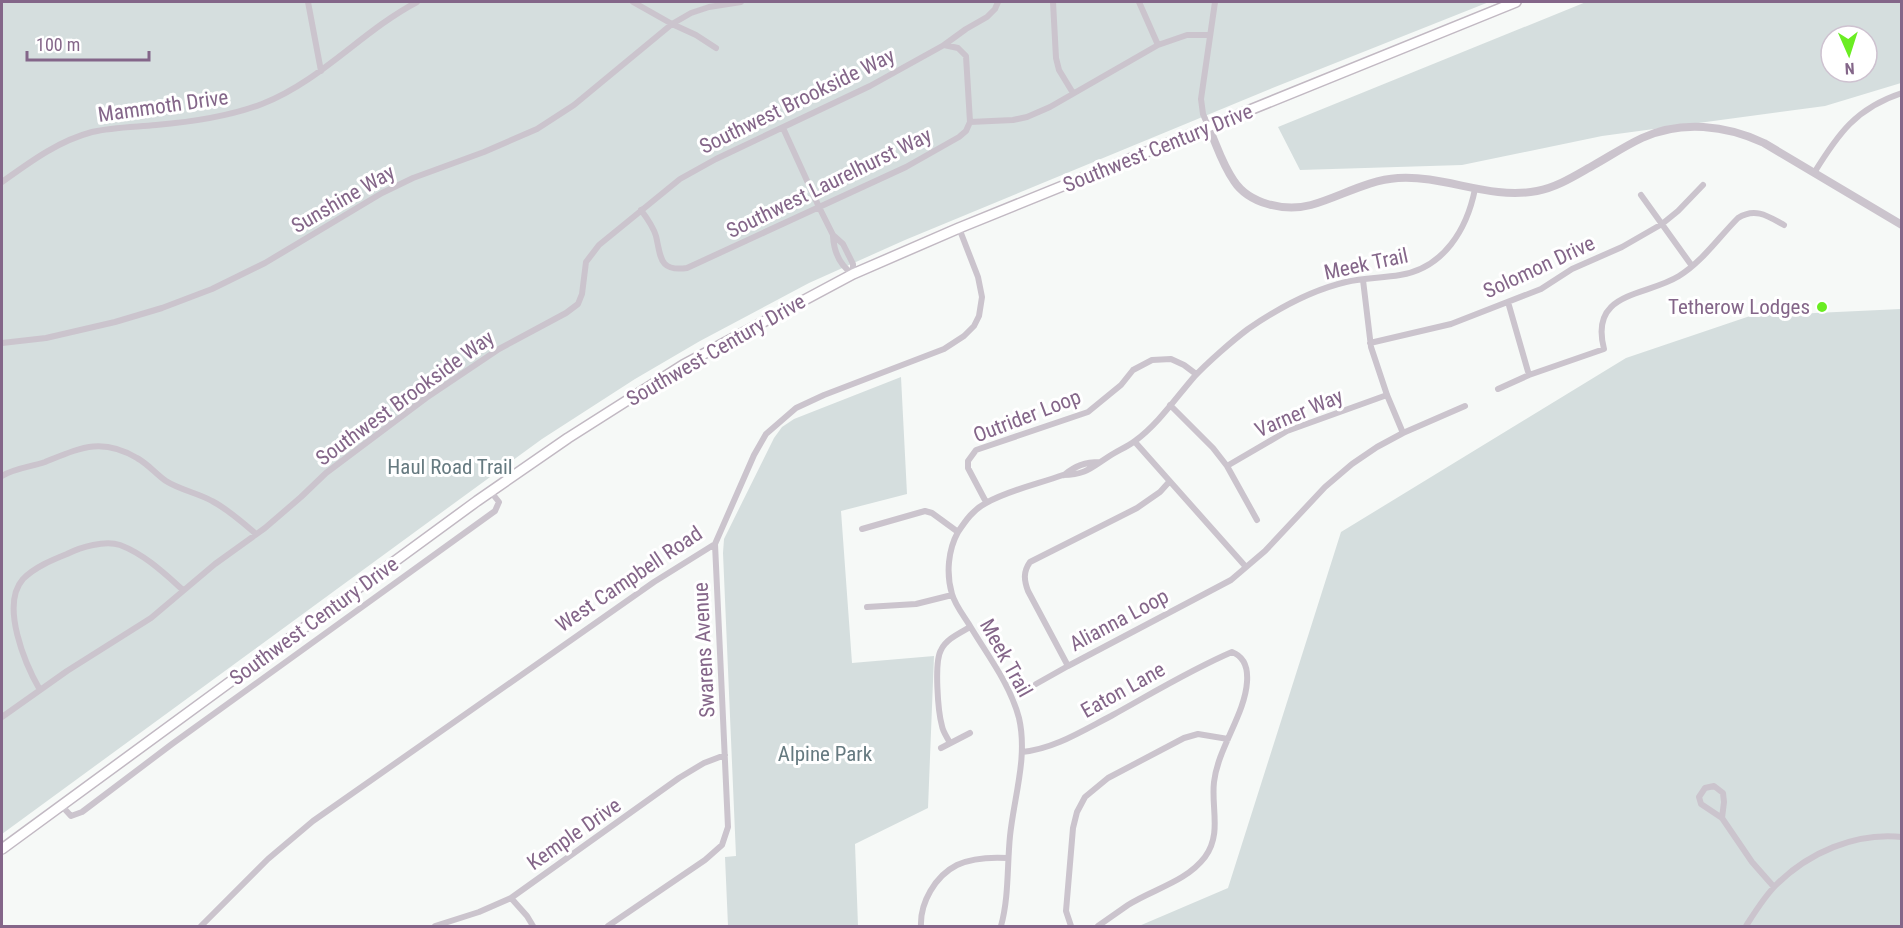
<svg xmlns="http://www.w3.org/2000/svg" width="1903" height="928" font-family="'Roboto Condensed',sans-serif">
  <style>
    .green { fill: #d5dede; fill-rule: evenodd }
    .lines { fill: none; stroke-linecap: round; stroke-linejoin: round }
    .secondary-casing { stroke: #c2b9c3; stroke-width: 12 }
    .minor { stroke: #cbc4cd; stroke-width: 6 }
    .tertiary { stroke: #cbc4cd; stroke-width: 8 }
    .secondary { stroke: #fff; stroke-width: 9 }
    .poi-dot { fill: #6aed22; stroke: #fff; stroke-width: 2 }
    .labels { text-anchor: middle; stroke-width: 6; stroke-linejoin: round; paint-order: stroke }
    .street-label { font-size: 21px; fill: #846689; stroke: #fff }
    .poi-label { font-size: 21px; fill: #846689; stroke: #fff; text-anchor: end }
    .park-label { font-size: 21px; fill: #667a80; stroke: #fff }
  </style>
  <rect width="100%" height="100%" fill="#f6f9f7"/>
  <path class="green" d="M2,2H1489L1275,87L905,240L809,283L700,341L635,379L542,439L2,834Z
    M1586,2H1901V83L1825,106L1602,136L1462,165L1300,170L1278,127ZM1831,36H1867V72H1831Z
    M1901,309V926H1139L1228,888L1341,532L1626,358L1750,316Z
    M901,377L907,494L841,511L852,663L934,656L928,808L855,844L858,926H728L725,857L736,856L723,553L724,539L774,438L782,427L794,419Z"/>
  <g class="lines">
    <defs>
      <path id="secondary" d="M2,849L477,501L568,438L683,365L853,274L959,228L1516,2"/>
    </defs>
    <use href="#secondary" class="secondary-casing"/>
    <path class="minor" d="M308,2L321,71
      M633,2L672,24L696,35L716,48
      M1053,2L1056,58L1059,70L1073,93
      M1139,2L1158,45
      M970,122L1013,120L1027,117L1050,107L1158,45L1187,35H1210
      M783,128L819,207L833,235L843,244L853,264V274
      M1209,128L1203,114L1201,99L1215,2
      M1814,173C1838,134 1856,108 1902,93
      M2,182C30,162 58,141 92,132C113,127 135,127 156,125C192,122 228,117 262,104C321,81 362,31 417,2
      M1641,195L1692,266
      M641,210C647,218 653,226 656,236C661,257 659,272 687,268L906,167L959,137L966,131L970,122L966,56L958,48L944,45
      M833,236C834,252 839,265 853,274
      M1363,280L1371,347L1387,395L1403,433
      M1508,302L1529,375
      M2,343L46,338L115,322L162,308L212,289L265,263L382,193L413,178L484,152L537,129L574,105L672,24L691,13L709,7L741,2
      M1370,343L1451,324L1541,289L1572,269L1622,247L1662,224L1678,211L1703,185
      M1498,389L1529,375L1604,349C1589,291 1645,297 1679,276C1702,262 1719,237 1738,218C1755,207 1768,216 1784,225
      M1170,405L1213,448L1227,466L1257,520
      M1135,442L1246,567
      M1227,466L1287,431L1387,395
      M1064,475C1075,466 1085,462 1100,462
      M2,476C15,468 31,467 45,462C80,448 101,437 137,458C148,464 156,474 166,481C180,490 198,493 212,501C229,510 242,522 256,534
      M1169,482L1160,492L1137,508L1030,562C1023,572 1024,580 1028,591L1068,666L1231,580L1265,551L1325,487L1352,464L1377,447L1403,433L1465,406
      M986,502L968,468V461L976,450L1088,412L1121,385L1133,370L1152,360L1171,359L1184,365L1196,374
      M862,529L925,511L932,513L958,532
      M867,607L916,604L952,595
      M1036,684L1068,666
      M40,690C25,664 0,605 23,579C35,567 52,560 67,554C81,547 105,540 120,545C144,554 164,573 183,590
      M2,717L67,671L151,618L215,564L265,528L301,497L326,473L426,398L499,349L566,313L578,304L582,294L586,262L599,245L680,179L716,159L870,86L944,45L966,29L987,17L995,9L998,2
      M950,743C947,737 943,732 942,726C938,712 934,662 941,650C946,639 960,633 970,627
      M941,748L970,733
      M1022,752C1054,749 1082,731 1111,716C1151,694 1190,670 1232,652C1245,657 1248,669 1247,682C1245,714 1218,748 1214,782C1211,808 1222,834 1205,857C1186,882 1153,889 1128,905C1118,912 1108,919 1098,926
      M61,805L71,816L82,812L172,744L495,511L499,502L491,492
      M1722,818L1724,802L1723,793L1714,786L1705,788L1699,797L1701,804L1722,818L1752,862L1774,887
      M511,898L527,916L533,926
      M201,926L268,859L313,821L654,582L715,544L754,455L766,434L796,408L824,395L944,349L964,336L974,326L979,316L982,297L978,277L959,228
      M435,926L479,912L511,898L679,778L704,763L725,755
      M608,926L705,860L722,845L728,827L715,544
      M921,926C920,903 935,876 957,865C972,858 991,857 1008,858
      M1001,926C1009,897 1007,866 1010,836C1014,797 1028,757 1019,718C1010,684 988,656 970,626C964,616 955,605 952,594C946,574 948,550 958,532C966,520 973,510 986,503C1009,490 1038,484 1063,475C1085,475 1091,468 1108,457C1117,451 1127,447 1135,441C1158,424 1175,399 1194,377C1207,363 1232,341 1248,329C1277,309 1312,290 1346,282C1363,278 1382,278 1400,275C1444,268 1467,229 1475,189
      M1071,926L1066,911L1073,828L1077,812L1085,797L1108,778L1184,738L1198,734L1228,739
      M1746,926C1755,912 1764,897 1776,885C1808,853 1855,832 1902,837"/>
    <path class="tertiary" d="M1209,128C1217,146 1222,164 1234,181C1249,204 1285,212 1311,205C1340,197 1367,180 1398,178C1445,175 1489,200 1537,191C1558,187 1576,175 1594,165C1610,156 1625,146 1642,138C1681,120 1726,125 1764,143L1902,225"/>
    <use href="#secondary" class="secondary"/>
  </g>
  <circle class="poi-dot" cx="1822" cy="307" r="6"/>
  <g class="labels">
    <g class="street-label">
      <text transform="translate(797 101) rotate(-26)" y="7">Southwest Brookside Way</text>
      <text transform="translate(163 106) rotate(-8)" y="7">Mammoth Drive</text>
      <text transform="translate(1158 148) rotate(-22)" y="7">Southwest Century Drive</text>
      <text transform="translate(829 183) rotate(-26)" y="7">Southwest Laurelhurst Way</text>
      <text transform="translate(343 199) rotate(-30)" y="7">Sunshine Way</text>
      <text transform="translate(1366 264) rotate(-12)" y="7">Meek Trail</text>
      <text transform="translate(1539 267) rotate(-25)" y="7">Solomon Drive</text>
      <text transform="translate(716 350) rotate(-30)" y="7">Southwest Century Drive</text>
      <text transform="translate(405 398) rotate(-36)" y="7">Southwest Brookside Way</text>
      <text transform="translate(1299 413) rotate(-23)" y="7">Varner Way</text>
      <text transform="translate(1027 416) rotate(-21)" y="7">Outrider Loop</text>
      <text transform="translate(629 579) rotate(-34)" y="7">West Campbell Road</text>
      <text transform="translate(1119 620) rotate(-28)" y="7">Alianna Loop</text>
      <text transform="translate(314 621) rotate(-36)" y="7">Southwest Century Drive</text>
      <text transform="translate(704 650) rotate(-93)" y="7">Swarens Avenue</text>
      <text transform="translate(1006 658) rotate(61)" y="7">Meek Trail</text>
      <text transform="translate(1123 690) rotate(-29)" y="7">Eaton Lane</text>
      <text transform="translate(574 834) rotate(-35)" y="7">Kemple Drive</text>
    </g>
    <g class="poi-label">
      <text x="1810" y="314">Tetherow Lodges</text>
    </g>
    <g class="park-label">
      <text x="450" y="474">Haul Road Trail</text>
      <text x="825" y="761">Alpine Park</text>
    </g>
  </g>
  <rect width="1903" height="928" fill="none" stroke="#846689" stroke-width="6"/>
  <g transform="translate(1849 54) rotate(177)"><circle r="28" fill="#ffffff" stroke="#cec2d0" stroke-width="1.5"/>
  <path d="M0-4.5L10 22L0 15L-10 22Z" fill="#6aed22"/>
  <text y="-9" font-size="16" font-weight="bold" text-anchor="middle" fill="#846689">N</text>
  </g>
  <path d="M27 51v9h122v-9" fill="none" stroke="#846689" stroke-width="3"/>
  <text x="36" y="51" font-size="18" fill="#846689" stroke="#ffffff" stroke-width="4.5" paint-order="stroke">100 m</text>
</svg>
